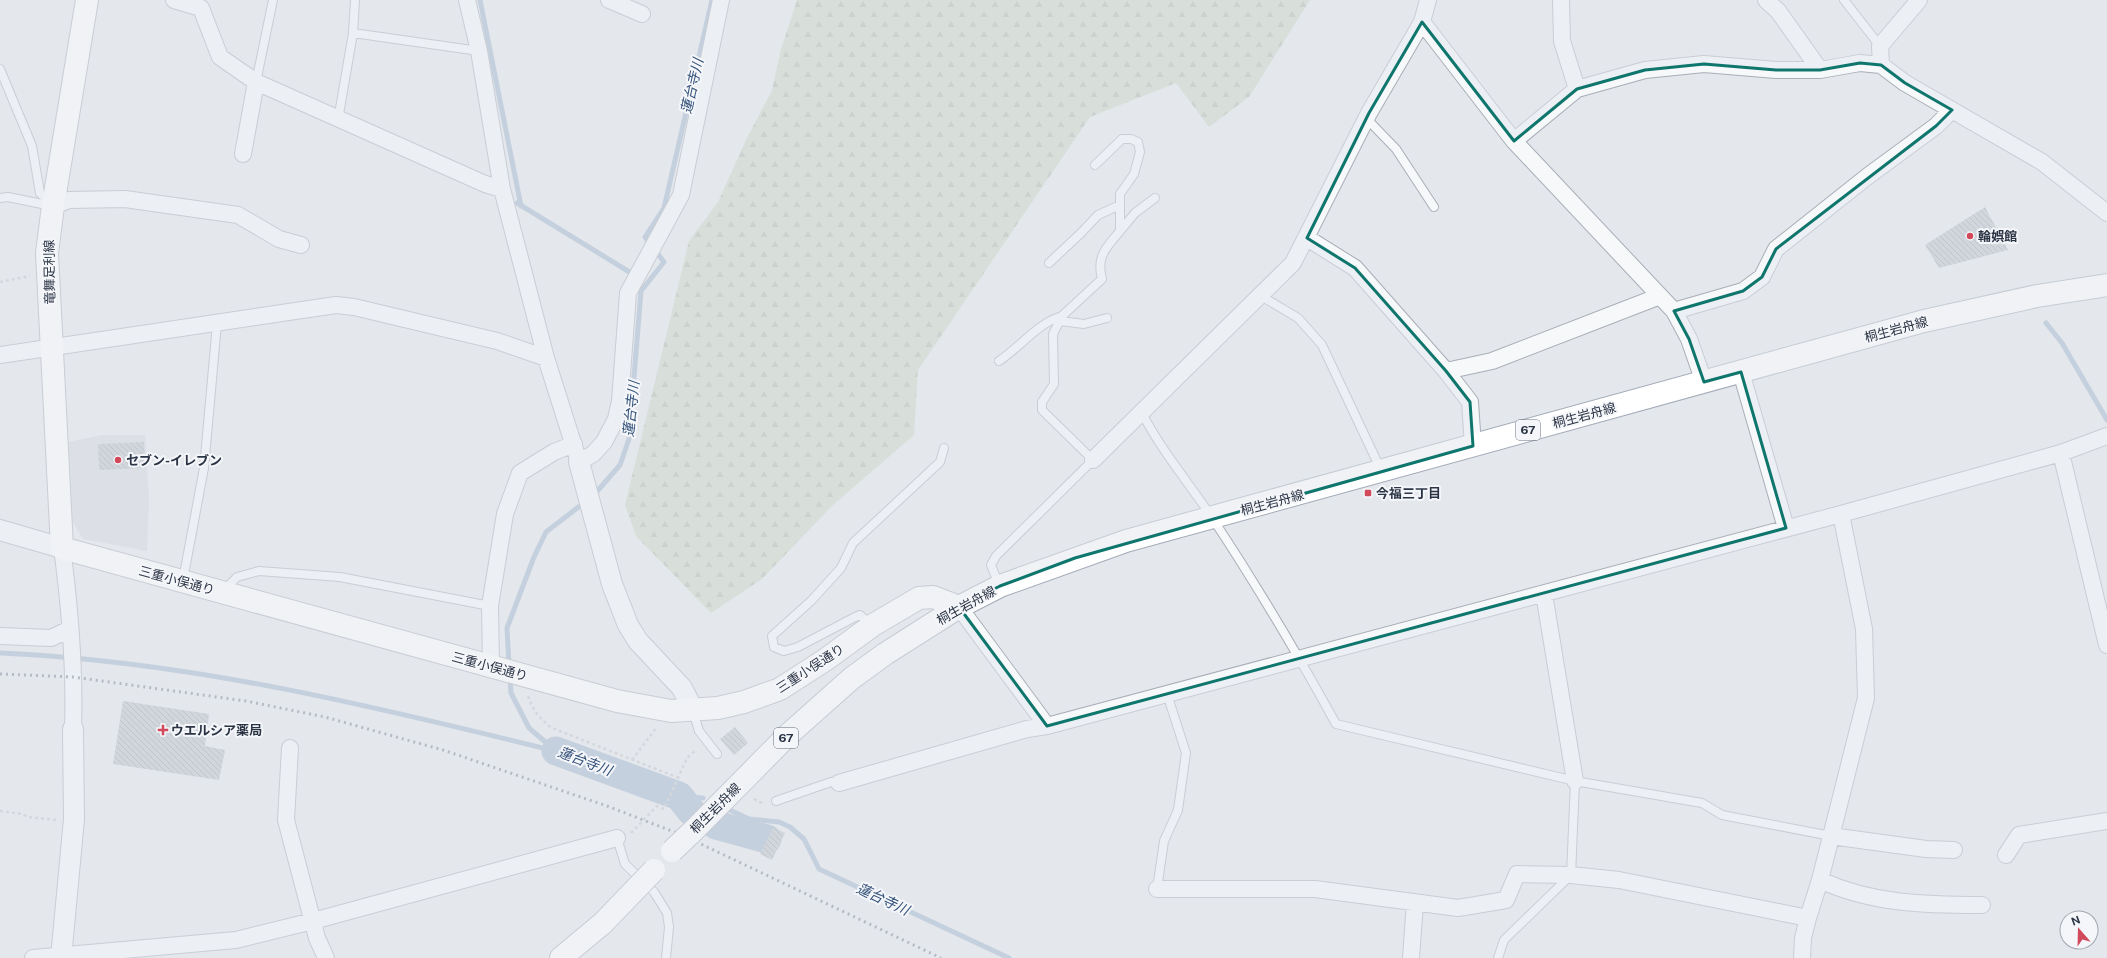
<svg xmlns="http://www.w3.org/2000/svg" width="2107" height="958" font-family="'Public Sans','Noto Sans JP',sans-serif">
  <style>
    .built { fill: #d2d6de }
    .forest { fill: url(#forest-firs) }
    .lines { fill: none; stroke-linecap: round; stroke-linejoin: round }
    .stream { stroke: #9fb4cc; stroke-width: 5 }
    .river { stroke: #9fb4cc; stroke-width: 29 }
    .building { fill: url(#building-back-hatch) }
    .service-casing { stroke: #a9aeb7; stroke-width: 10 }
    .minor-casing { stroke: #a9aeb7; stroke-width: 18 }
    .tertiary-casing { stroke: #a9aeb7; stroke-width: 22 }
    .secondary-casing { stroke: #a9aeb7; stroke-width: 24 }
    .primary-casing { stroke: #a3abb8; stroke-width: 24 }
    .path { stroke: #c2c5cb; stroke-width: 2.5; stroke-dasharray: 3 3; stroke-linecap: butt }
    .service { stroke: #f7f8fa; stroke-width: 8 }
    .minor { stroke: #f7f8fa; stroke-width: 16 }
    .tertiary { stroke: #f7f8fa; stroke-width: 20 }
    .secondary { stroke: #fff; stroke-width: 22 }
    .primary { stroke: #fff; stroke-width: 22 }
    .rail { stroke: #7d8696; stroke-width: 3; stroke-dasharray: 2 4; stroke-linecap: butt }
    .primary-bridge-casing { stroke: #a3abb8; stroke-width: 24; stroke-linecap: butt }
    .primary-bridge { stroke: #fff; stroke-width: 22 }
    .marked { fill: none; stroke: #0f766e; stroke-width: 3; stroke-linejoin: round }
    .poi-dot { fill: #d1495b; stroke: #f4f6f9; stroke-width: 1.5 }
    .labels { text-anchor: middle; stroke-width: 4; stroke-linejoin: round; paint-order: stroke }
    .shield { fill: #f4f6f9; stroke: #676e7b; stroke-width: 1 }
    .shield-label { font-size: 12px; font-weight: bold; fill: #2b3445 }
    .poi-label { font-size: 13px; font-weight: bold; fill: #2b3445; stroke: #f4f6f9; text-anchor: start }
    .street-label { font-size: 13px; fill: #2b3445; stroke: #f4f6f9 }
    .water-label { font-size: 14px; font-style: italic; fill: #34527a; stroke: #f4f6f9 }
  </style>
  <defs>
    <pattern id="forest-firs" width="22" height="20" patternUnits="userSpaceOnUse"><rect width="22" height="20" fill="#c9d6c5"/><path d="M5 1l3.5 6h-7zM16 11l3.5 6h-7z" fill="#adb8ab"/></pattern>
    <pattern id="building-back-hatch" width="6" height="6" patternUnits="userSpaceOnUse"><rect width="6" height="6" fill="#bbc0ca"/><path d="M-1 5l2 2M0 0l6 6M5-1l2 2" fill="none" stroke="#989da6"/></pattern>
  </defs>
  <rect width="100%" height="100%" fill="#e4e7ec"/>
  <path class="built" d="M102,435H145L149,498L147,551L83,539L72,520L69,442Z"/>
  <path class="forest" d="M797,0H1310L1249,97L1209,127L1176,83L1090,117L918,370L914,435L832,506L762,579L711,613L636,536L625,505L689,241L718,202L746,140L772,90L781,49Z"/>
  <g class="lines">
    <path class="stream" d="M480,0L521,206
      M517,203L636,276
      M2046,323L2062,343L2107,420
      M593,496L620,465L629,439L641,291L664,262L645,237L664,208L712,0
      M0,653C188,661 373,706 555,751
      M509,665L507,628L534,557L546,532L585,502
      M510,677L511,693L529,728L556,751
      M679,796L703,798
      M730,810L749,819L779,822L790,827L804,839L819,869L1009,958"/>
    <path class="river" d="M556,751L679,796L691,811
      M716,825L767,839"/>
  </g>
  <path class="building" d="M1985,207L2008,250L1939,268L1925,245Z
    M144,442L145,468L99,470L98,444Z
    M123,701L209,714L205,746L225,750L219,780L113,764Z
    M735,727L748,743L734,755L720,739Z
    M773,827L785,833L772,860L760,854Z"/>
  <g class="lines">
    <defs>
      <path id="service" d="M1844,0L1880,46
        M353,33L479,51
        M0,69L32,146L40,193L51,204
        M256,82L273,0
        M1367,119L1396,149L1434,207
        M338,120L353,33L355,0
        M0,198L8,197L52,206
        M1120,231L1135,213L1155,198
        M1049,263L1081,233L1098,215L1120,205
        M1261,296L1298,318L1322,345L1381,470
        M1060,321L1084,324L1107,318
        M999,361C1020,347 1038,323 1062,316
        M1142,413C1161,450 1188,482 1211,516C1256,584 1297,653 1336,724L1575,781L1702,803L1722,815L1831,836
        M183,580L204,468L217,324
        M999,585L991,565L996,556L1093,460L1042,410V402L1054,384L1053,334L1062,316L1102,279C1096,256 1106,248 1120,231V194L1134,174L1140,152L1138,142L1131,139H1122L1095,165
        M225,592L230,584L237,577L259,571L340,577L490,606
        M872,625L860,615L855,617L798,647L784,651L774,647L772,636L811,601L841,568L853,543L940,462L944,448
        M693,711L699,731L717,754
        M776,801L831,782L839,783
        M617,838L625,864L654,892L667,913L669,927L666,958
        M1157,889L1164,841L1178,810L1186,753L1167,694
        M1498,958L1504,940L1571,875L1575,781"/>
      <path id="minor" d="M174,0L201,8L220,57L256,82L485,184L502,189
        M467,0L479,51L502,189L546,358L579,462L593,454L604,442L616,419L620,401L628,293L681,195L721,0
        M609,0L642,14
        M1561,0L1562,41L1577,89
        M1766,0L1778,11L1820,70
        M1422,22L1514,141L1674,311L1689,339L1704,382
        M1881,65L1880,46L1919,0
        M1514,141L1577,89L1645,70L1704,64L1776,70H1820L1860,63L1881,65L1905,83L2042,162L2107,213
        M243,154L256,82
        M53,206L69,200L125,199L238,215L279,239L301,245
        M1307,238L1355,268L1446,371L1470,402L1473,446
        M1674,311L1743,291L1762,277L1776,249L1868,176L1936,126L1952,110
        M0,355L336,305L354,307L497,341L546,358
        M1446,371L1492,361L1660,296
        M1741,372L1786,528
        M2061,453L2107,645
        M1093,460L1293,263L1369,113L1422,22L1428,0
        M62,548C70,608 75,668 73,729
        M1544,594L1575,781
        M959,607L1047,726
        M0,636L51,638L70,629
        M491,666L490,606L505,514L520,473L554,452L574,444
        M290,748L286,820L317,938L326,958
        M839,783L1027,729L1047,726L1841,514L2061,453L2107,436
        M1831,836L1926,849L1954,850
        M2006,855L2019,835L2107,821
        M1820,880C1872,904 1926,905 1982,905
        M1157,889H1315L1458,908L1506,900L1517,874L1571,875L1619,880L1808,918
        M33,958L236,940L313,921L617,838
        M1411,958L1415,902
        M1802,958L1803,938L1808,918L1820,880L1866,698L1864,629L1841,514"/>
      <path id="tertiary" d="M579,462L612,584L628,625L638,641L682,688L693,710
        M0,530L62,548
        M61,958L74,819L73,729"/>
      <path id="secondary" d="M87,0L53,206L47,253L62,548L617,701L671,711L718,708L744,702L780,689L825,660L873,625L919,598L933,597L959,607"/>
      <path id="primary" d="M694,830L789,734L852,678L885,654L959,607L1000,586L1126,541L1924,321L2037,296L2107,285
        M561,958L603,923"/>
    </defs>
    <use href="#service" class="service-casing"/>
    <use href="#minor" class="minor-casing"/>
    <use href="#tertiary" class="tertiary-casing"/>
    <use href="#secondary" class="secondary-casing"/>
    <use href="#primary" class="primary-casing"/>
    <path class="path" d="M0,282L30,276
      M528,696C533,711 540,719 552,728L679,778
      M632,760L657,727
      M754,799L764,804
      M0,811L22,814L28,817L57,820
      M631,833L657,806L664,809L687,758L695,751"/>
    <use href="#service" class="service"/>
    <use href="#minor" class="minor"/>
    <use href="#tertiary" class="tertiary"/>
    <use href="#secondary" class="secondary"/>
    <use href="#primary" class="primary"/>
    <path class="rail" d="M0,674L73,677L246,701L325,717L443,750L607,806L682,835L941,958"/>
    <defs>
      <path id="primary-bridge" d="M672,851L694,830
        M603,923L654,870"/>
    </defs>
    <use href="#primary-bridge" class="primary-bridge-casing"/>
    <use href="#primary-bridge" class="primary-bridge"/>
  </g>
  <path d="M0 0H2107V958H0ZM1422,22L1514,141L1577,89L1645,70L1704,64L1776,70H1820L1860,63L1881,65L1905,83L1952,110L1936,126L1776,249L1762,277L1743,291L1674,311L1689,339L1704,382L1741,372L1786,528L1047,726L959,607L1000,586L1075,558L1473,446L1470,402L1446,371L1355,268L1307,238L1369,113Z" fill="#e4e7ec" fill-opacity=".55" fill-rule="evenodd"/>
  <path class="marked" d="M1422,22L1514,141L1577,89L1645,70L1704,64L1776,70H1820L1860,63L1881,65L1905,83L1952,110L1936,126L1776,249L1762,277L1743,291L1674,311L1689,339L1704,382L1741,372L1786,528L1047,726L959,607L1000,586L1075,558L1473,446L1470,402L1446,371L1355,268L1307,238L1369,113Z"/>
  <g class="poi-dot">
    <circle cx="1970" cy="236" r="4"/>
    <circle cx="118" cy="460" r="4"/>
    <rect x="1364" y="489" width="8" height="8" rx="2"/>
    <path d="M161 724h4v4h4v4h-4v4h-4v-4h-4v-4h4z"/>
  </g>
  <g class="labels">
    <g class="shield">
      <rect x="1516" y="420" width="24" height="20" rx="3"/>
      <rect x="774" y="728" width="24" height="20" rx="3"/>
    </g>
    <g class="shield-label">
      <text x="1528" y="434">67</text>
      <text x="786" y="742">67</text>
    </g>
    <g class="poi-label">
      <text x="1978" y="241">輪娯館</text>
      <text x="126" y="465">セブン-イレブン</text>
      <text x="1376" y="498">今福三丁目</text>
      <text x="171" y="735">ウエルシア薬局</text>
    </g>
    <g class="street-label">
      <text transform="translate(49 272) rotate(-91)" y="5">竜舞足利線</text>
      <text transform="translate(1896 329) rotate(-15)" y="5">桐生岩舟線</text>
      <text transform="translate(1584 415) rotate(-15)" y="5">桐生岩舟線</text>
      <text transform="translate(1272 502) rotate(-15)" y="5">桐生岩舟線</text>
      <text transform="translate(177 580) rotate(15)" y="5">三重小俣通り</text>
      <text transform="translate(966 605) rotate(-29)" y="5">桐生岩舟線</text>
      <text transform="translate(490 666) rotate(15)" y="5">三重小俣通り</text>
      <text transform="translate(810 668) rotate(-33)" y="5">三重小俣通り</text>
      <text transform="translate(715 808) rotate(-45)" y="5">桐生岩舟線</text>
    </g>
    <g class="water-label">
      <text transform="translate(692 86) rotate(-77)" y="5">蓮台寺川</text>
      <text transform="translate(631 409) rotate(-84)" y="5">蓮台寺川</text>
      <text transform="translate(585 761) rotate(21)" y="5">蓮台寺川</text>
      <text transform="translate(883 899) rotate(25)" y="5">蓮台寺川</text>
    </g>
  </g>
  <g transform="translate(2079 930) rotate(340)"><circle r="19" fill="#f4f6f9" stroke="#a4a8b1"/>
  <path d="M0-3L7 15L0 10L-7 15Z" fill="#d1495b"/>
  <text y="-6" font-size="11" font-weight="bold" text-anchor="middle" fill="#2b3445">N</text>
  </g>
</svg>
